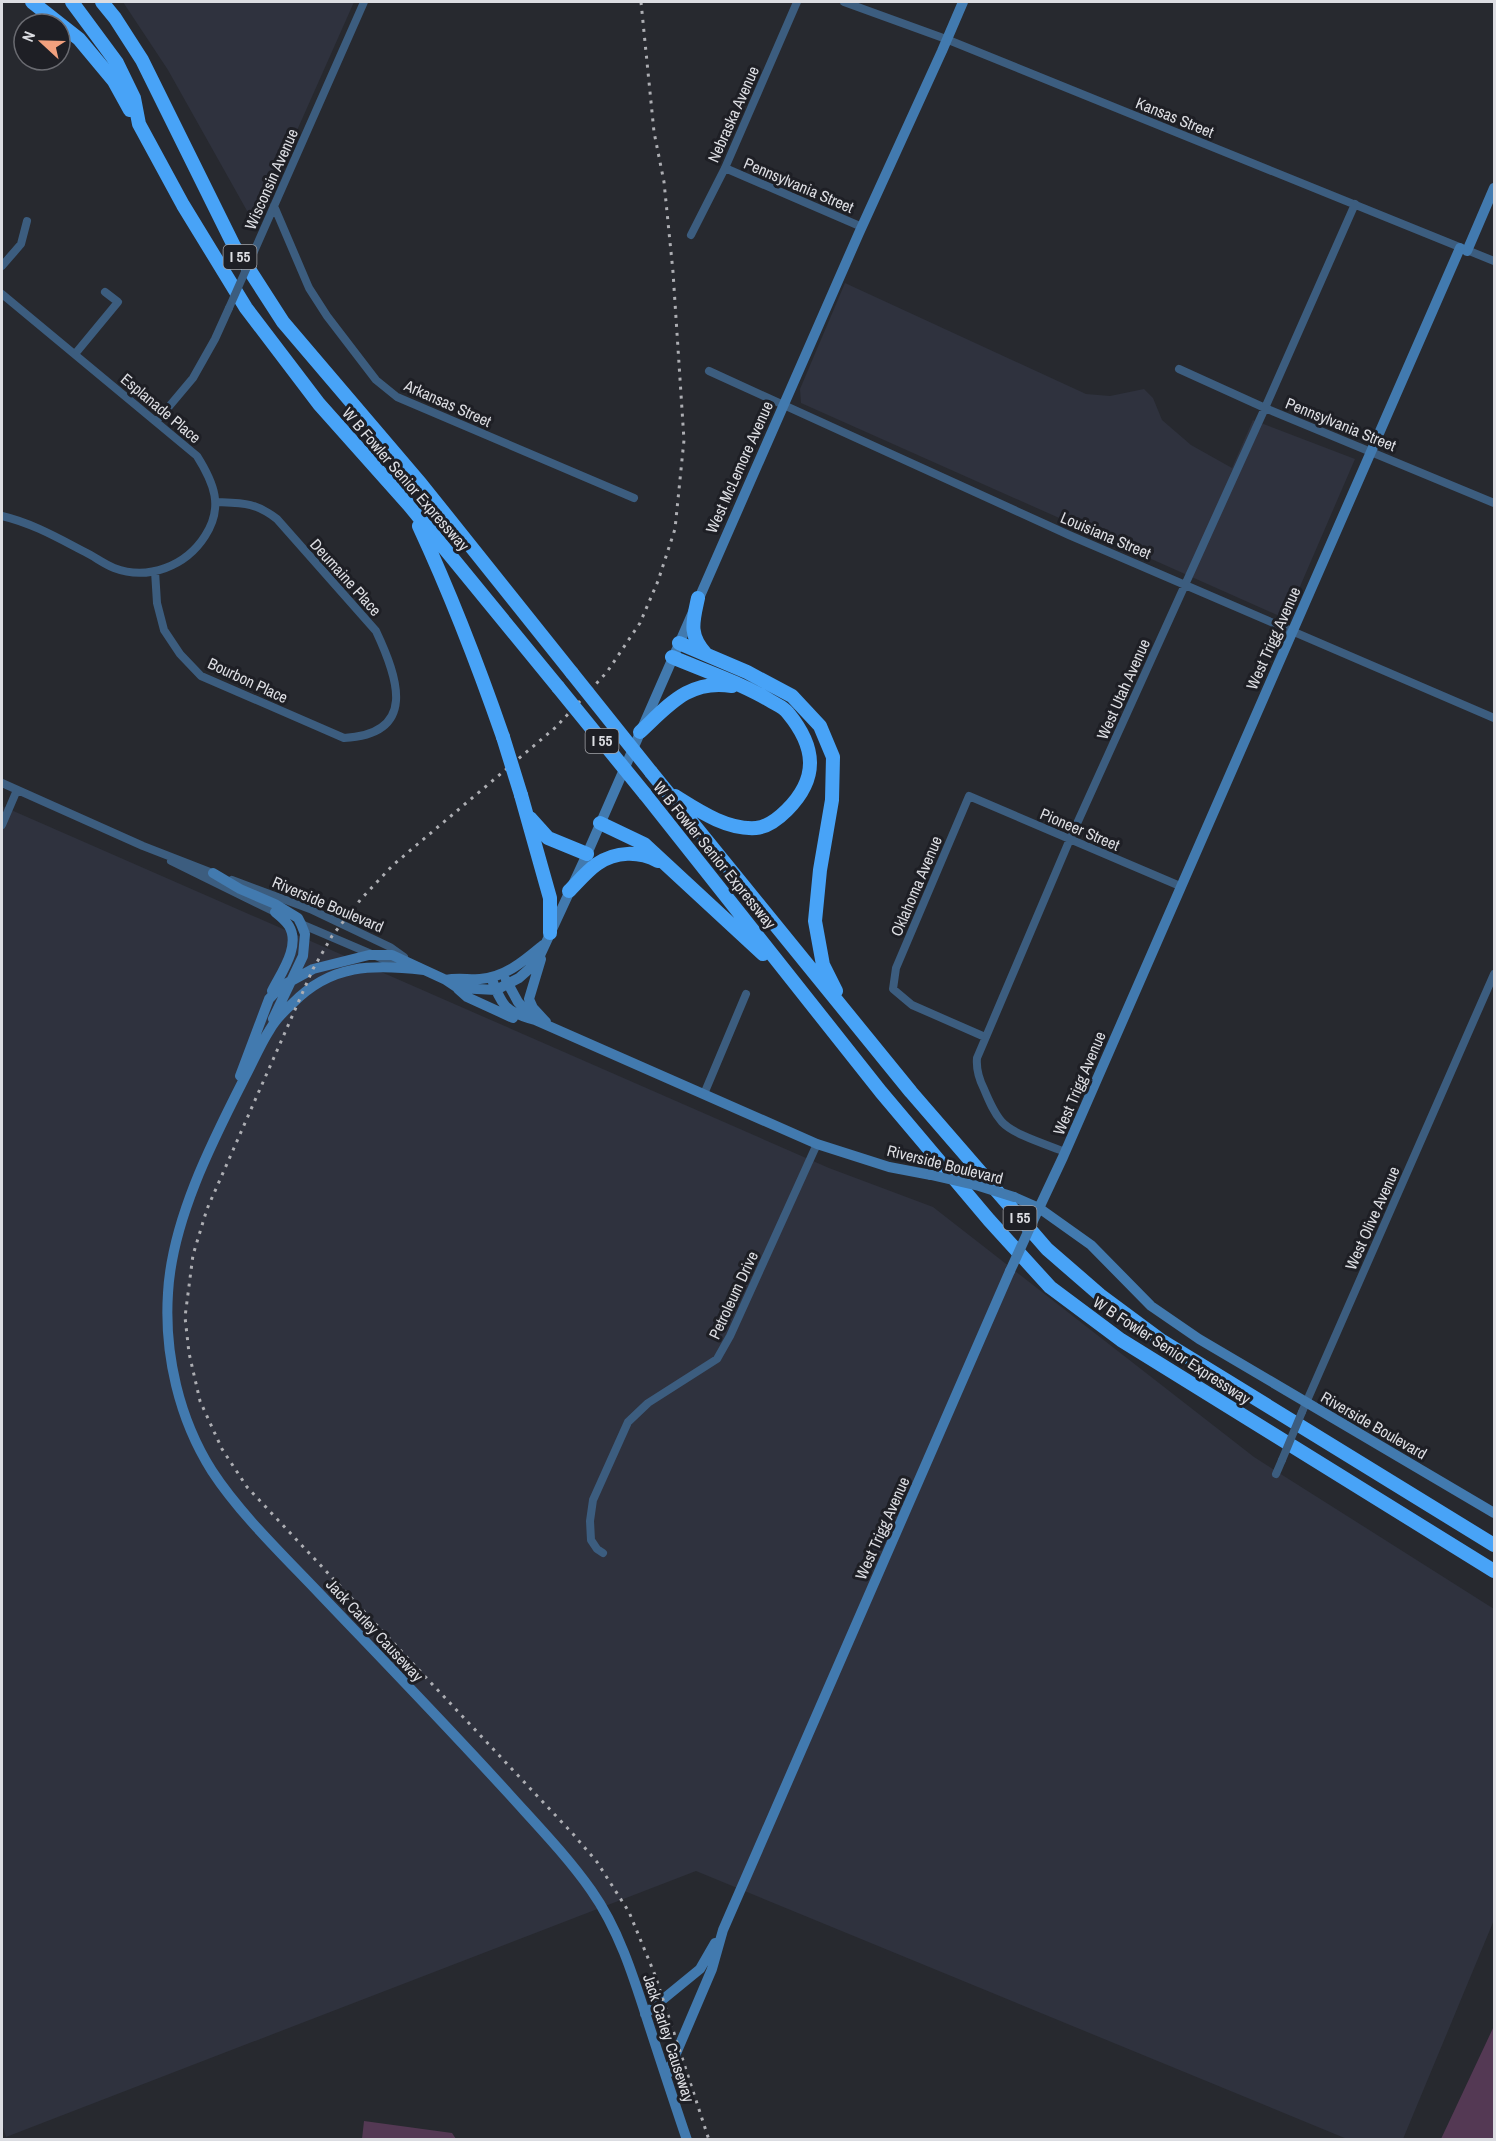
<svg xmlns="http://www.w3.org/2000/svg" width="1496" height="2141" font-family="'Archivo Narrow',sans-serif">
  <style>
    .built { fill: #2f323e }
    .green { fill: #543954 }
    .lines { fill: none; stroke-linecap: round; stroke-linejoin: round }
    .street { stroke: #3c5d7f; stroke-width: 8 }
    .secondary { stroke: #427aaf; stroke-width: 10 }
    .highway { stroke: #48a3f7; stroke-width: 14 }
    .rail { stroke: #adaeb3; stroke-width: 3; stroke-dasharray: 3 6; stroke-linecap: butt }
    .street-bridge { stroke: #3c5d7f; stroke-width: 8 }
    .secondary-bridge { stroke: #427aaf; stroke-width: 10 }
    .highway-bridge { stroke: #48a3f7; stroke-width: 14 }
    .labels { text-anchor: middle; stroke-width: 6; stroke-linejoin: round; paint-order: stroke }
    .shield { fill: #1e1f25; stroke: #a3a4a9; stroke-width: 1.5 }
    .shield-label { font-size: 15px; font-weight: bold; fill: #dcdde2 }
    .street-label { font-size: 16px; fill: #dcdde2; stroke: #1e1f25 }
  </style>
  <rect width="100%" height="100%" fill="#27292f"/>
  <path class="built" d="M123,2H354L255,225L168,70Z
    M845,283L1086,394L1110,396L1144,389L1153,398L1162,420L1191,445L1232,468L1253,420L1355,459L1286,619L801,403L800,389Z
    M2,806L829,1168L933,1207L1254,1457L1494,1609V1920L1403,2139H1347L696,1871L6,2137L2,2124Z"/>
  <path class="green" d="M1494,2026V2139H1441Z
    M364,2121L452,2133L456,2139H362Z"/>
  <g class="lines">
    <path class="street" d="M844,2L946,39L1494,261
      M725,168L862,227
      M274,206L309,288L327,316L376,380L397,397L634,498
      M691,235L725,168L797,2
      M252,256L364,2
      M2,266L21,244L27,221
      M2,294L197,456C214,483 224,507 205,536C186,566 148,581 114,568C104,564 95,557 85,552C58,538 32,523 2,516
      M75,354L118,302L105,292
      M1179,369L1265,408L1494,503
      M709,371L1069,535L1494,718
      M156,422L193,378L215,339L229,308
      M155,571L157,603L164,630L180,654L201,676L344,738C418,734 398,678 376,631L277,519C255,502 243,503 216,502
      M2,783L143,846L215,874
      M2,825L17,790
      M171,861L279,914
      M232,880L310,909L390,947L404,957
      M301,924L397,965
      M985,1037L912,1005L893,989L896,968L969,796L1180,886
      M704,1094L746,994
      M1065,1152C1048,1145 1014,1135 1002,1122C994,1113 989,1101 984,1089C979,1079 976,1069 977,1058L1070,839L1265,408L1355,204
      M1302,1412L1494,974
      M1276,1474L1282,1460
      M603,1553L597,1549L591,1540L590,1521L593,1500L628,1422L648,1403L717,1359L730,1336L817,1144"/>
    <path class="secondary" d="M1467,251L1494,188
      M213,873L240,889L275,904L298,918L301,924L305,934L303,956L273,1019
      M541,959L529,999L533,1008L546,1022
      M424,970C373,964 331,964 293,1003C284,1011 275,1020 269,1031C260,1045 253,1062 245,1077C212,1142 172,1220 168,1293C164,1354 179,1419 212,1471C240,1514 284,1556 320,1594C383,1660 447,1726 509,1794C537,1825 567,1856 591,1890C618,1928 633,1975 647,2019C660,2059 673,2099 687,2140
      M491,977C502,1006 505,1012 535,1020L817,1144L889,1167L931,1175
      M446,980C458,977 469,980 480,979C506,977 525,960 543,945
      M506,980L518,1002L533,1018
      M458,989L467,997L513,1018
      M272,991C281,973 301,946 289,926C286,921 280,916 275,912
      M240,1076L269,999L280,987L313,969L369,955H392L446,980L458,988L496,990L519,978L537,962L587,854L859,233L942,51L963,2
      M1014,1197L1039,1208L1091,1245L1151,1306L1199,1339L1494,1513
      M1032,1223L1063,1157L1460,248
      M645,2014L700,1969L715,1943
      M666,2077L712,1969L723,1930L1010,1271"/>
    <path class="highway" d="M32,2L79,39L114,81L130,110
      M72,2L117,63L134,98L139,124L183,205L246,308L319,404L409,505L558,687
      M102,2L115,18L142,60L234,246L283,322L421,484L572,673
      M419,526C451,595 478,665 503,737
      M698,598C693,621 688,635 706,654
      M679,643L747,672L792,696L820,726L833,757L832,800L820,870L815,921L823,965L836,991
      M672,657C705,671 739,682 769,700C775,704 784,707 788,713C816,747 819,778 787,810C779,818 768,827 756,828C727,830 699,811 675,796
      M640,732C669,705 689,679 732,686
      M651,772L911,1092L1047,1249L1100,1295L1162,1341L1494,1545
      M645,794L881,1092L989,1220L1050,1287L1121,1340L1494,1571
      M521,795L550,898V933
      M530,818L548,838L587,854
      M600,823L644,844L763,954
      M569,891C578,882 587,871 597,864C616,851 639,851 658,861"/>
    <path class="rail" d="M641,2L654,132L664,182L673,272L684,440L675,529L658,581L640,623L607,672L556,727L393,865L361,899L332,936L313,969L207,1209L193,1255L185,1317L189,1353L200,1401L222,1449L247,1487L573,1834L597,1862L629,1912L655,1975L709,2140"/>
    <path class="street-bridge" d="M229,308L252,256
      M1282,1460L1302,1412"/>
    <path class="secondary-bridge" d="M931,1175L979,1186L1014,1197
      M1010,1271L1032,1223"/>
    <path class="highway-bridge" d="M572,673L651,772
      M558,687L645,794
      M503,737L521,795"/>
  </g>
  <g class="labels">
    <g class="shield">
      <rect x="223.5" y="245" width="33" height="24" rx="4.5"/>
      <rect x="585.5" y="729" width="33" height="24" rx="4.5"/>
      <rect x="1003.5" y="1206" width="33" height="24" rx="4.5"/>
    </g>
    <g class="shield-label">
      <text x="240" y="262">I 55</text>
      <text x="602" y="746">I 55</text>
      <text x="1020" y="1223">I 55</text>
    </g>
    <g class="street-label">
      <text transform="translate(733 114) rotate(-66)" y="6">Nebraska Avenue</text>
      <text transform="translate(1175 117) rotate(22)" y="6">Kansas Street</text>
      <text transform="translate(271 179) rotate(-66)" y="6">Wisconsin Avenue</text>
      <text transform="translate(799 185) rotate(23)" y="6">Pennsylvania Street</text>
      <text transform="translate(448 403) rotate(24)" y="6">Arkansas Street</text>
      <text transform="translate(161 408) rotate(40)" y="6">Esplanade Place</text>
      <text transform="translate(1341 424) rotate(22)" y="6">Pennsylvania Street</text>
      <text transform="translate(739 467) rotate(-66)" y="6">West McLemore Avenue</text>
      <text transform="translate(406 479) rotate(49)" y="6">W B Fowler Senior Expressway</text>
      <text transform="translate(1106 535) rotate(23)" y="6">Louisiana Street</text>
      <text transform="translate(346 577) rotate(48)" y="6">Deumaine Place</text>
      <text transform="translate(1273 638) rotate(-66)" y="6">West Trigg Avenue</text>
      <text transform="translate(248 680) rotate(25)" y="6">Bourbon Place</text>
      <text transform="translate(1123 689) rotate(-66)" y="6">West Utah Avenue</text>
      <text transform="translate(1080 829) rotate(23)" y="6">Pioneer Street</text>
      <text transform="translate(715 855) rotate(51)" y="6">W B Fowler Senior Expressway</text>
      <text transform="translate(916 886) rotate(-67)" y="6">Oklahoma Avenue</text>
      <text transform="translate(328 904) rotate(23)" y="6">Riverside Boulevard</text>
      <text transform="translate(1079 1083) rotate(-67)" y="6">West Trigg Avenue</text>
      <text transform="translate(945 1164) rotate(14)" y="6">Riverside Boulevard</text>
      <text transform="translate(1372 1218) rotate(-66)" y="6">West Olive Avenue</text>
      <text transform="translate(733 1295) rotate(-65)" y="6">Petroleum Drive</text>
      <text transform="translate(1172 1350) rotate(33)" y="6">W B Fowler Senior Expressway</text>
      <text transform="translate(1374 1425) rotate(30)" y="6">Riverside Boulevard</text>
      <text transform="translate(882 1528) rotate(-66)" y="6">West Trigg Avenue</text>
      <text transform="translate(375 1630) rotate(47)" y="6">Jack Carley Causeway</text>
      <text transform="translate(669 2038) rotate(72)" y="6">Jack Carley Causeway</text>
    </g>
  </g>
  <rect width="1496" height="2141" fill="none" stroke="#dcdde2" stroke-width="6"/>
  <g transform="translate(42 42) rotate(292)"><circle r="28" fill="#1e1f25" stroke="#6a6b71" stroke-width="1.5"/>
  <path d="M0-4.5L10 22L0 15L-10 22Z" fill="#f2a17e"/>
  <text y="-9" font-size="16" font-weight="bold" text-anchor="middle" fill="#dcdde2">N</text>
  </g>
</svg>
